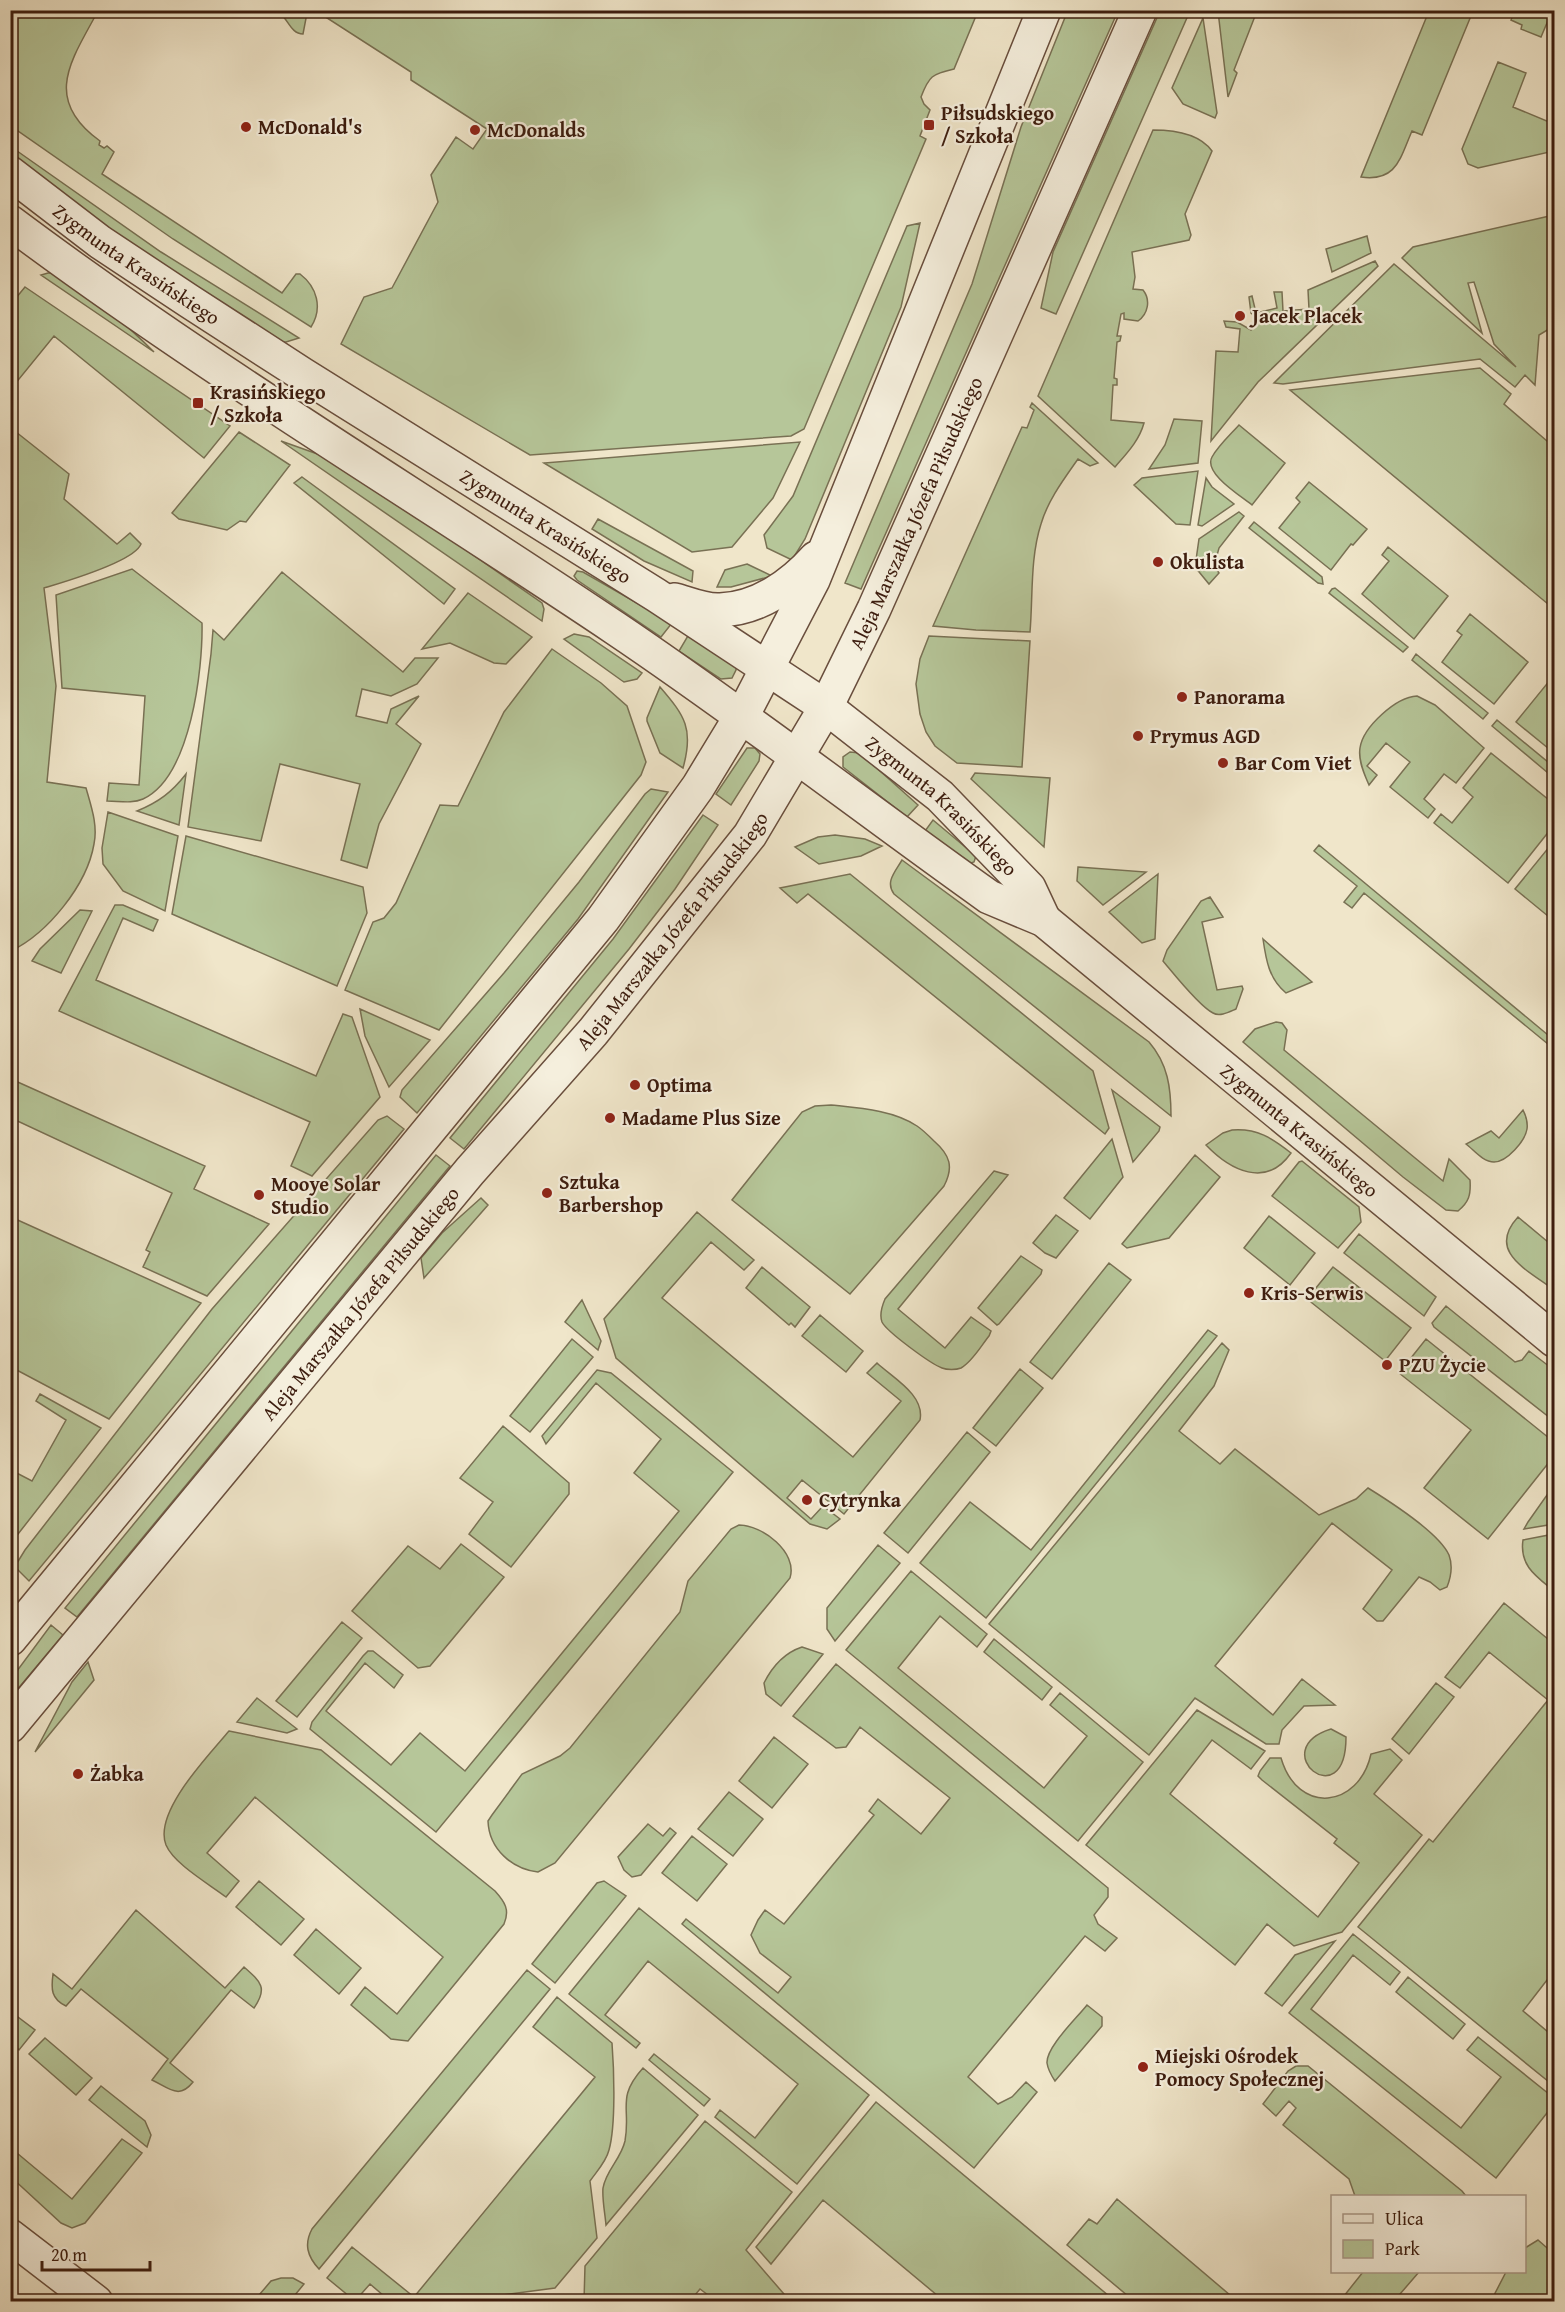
<svg xmlns="http://www.w3.org/2000/svg" width="1565" height="2312" font-family="'Gentium Book Plus',serif">
  <style>
    .green { fill: #b6c699; stroke: #797154; stroke-width: 1.5 }
    .lines { fill: none; stroke-linecap: round; stroke-linejoin: round }
    .tertiary-casing { stroke: #694e3d; stroke-width: 36 }
    .tertiary { stroke: #f5efdd; stroke-width: 33 }
    .poi-dot { fill: #8f2418; stroke: #f5efdd; stroke-width: 2 }
    .labels { text-anchor: middle; stroke-width: 4.5; stroke-linejoin: round; paint-order: stroke }
    .poi-label { font-size: 20px; font-weight: bold; fill: #3c1c0e; stroke: #f5efdd; text-anchor: start }
    .street-label { font-size: 20px; fill: #3c1c0e; stroke: #f5efdd }
  </style>
  <rect width="100%" height="100%" fill="#f0e6ca"/>
  <filter id="stains"><feTurbulence type="fractalNoise" baseFrequency=".00333" numOctaves="4"/><feColorMatrix values="0 0 0 0 .2 0 0 0 0 .09 0 0 0 0 .02 0 0 0 .5 -.17"/></filter>
  <radialGradient id="worn" r=".72"><stop offset=".6" stop-color="#630" stop-opacity="0"/><stop offset="1" stop-color="#630" stop-opacity=".3"/></radialGradient>
  <path class="green" d="M11,10L98,11C71,61 42,99 100,141L99,145L104,148L107,146L114,152L102,174L282,293L296,274H300C317,287 323,308 311,327L173,239L11,126Z
    M1068,10L1118,11L861,589L845,583L972,284L1021,127Z
    M277,11H978L954,69C932,74 929,76 921,97L924,104L930,110L920,136L926,139L804,429L791,436L530,455L341,344L364,297L392,288L438,202L431,175L456,137L473,149L487,129L411,80V72L321,14L307,13L303,34C290,34 288,17 277,11Z
    M1160,11H1190L1056,314L1041,308L1053,252Z
    M1218,11H1257L1234,70L1237,73L1228,97Z
    M1429,11H1473L1422,135L1412,131C1400,158 1397,182 1361,177Z
    M1515,11H1552L1541,37L1521,29L1522,25L1511,20Z
    M1203,18L1217,113L1215,118L1183,104L1172,88Z
    M1498,62L1526,73L1513,107L1554,124V151L1478,168L1468,164L1462,149Z
    M1153,130C1174,130 1199,133 1212,151L1185,214L1191,235L1189,240L1132,252L1135,277L1133,289L1143,290C1151,300 1148,314 1138,321L1124,319V313L1121,314L1117,336H1121L1120,341L1117,342L1114,378L1117,379V385H1113L1111,420L1144,423C1139,441 1127,453 1115,467L1038,396Z
    M10,146L161,252L299,338L286,342H273L11,160Z
    M1554,215V326L1539,335L1535,385L1525,375L1515,387L1480,359L1283,384L1274,383L1394,264L1516,367L1494,344L1474,282L1468,283L1482,333L1402,258L1413,247Z
    M920,223L901,307L805,539L792,560L767,548L764,535L793,496L907,226Z
    M1367,236L1371,253L1332,272L1326,249Z
    M1375,261L1378,266L1258,382L1211,441L1216,351L1238,352L1240,329L1226,327L1224,321L1237,322L1251,330L1260,320L1251,313L1249,297L1252,296L1256,313L1277,308L1274,292H1282L1283,311L1309,309L1308,290Z
    M48,273C51,273 54,273 57,273C76,278 138,336 154,352L41,275Z
    M25,287L230,426L204,458L54,336L15,384L11,383V304Z
    M1480,368L1511,394L1504,404L1554,447V609L1290,390Z
    M1032,403L1098,463L1090,466L1078,459C1064,479 1048,500 1041,524C1030,558 1033,597 1030,632L976,630L933,626L1022,427L1027,428L1034,410L1030,407Z
    M1174,419L1202,421L1198,463L1149,469L1165,445Z
    M1239,425L1285,463L1252,505C1241,496 1203,473 1212,457C1218,446 1230,435 1239,425Z
    M11,428L69,474L64,499L117,544L130,533L141,544C134,562 64,582 44,588L56,686L47,782L86,788C91,806 98,825 94,844C87,885 48,933 11,951Z
    M239,432L290,465L246,522L240,521L227,530L179,519L172,513Z
    M281,441L340,462L542,603L544,609L542,621Z
    M800,442L773,498L732,547L692,552L544,463Z
    M1198,471L1190,525L1176,524L1134,485L1142,478Z
    M302,477L455,589L444,604L294,483Z
    M1206,478L1212,487L1234,504L1202,526L1198,525Z
    M1309,482L1367,529L1353,545L1351,544L1331,570L1279,528L1300,502L1296,498Z
    M1239,512L1244,516L1219,548L1214,566L1219,573L1209,584L1195,567L1199,539Z
    M598,519L693,571L692,582L644,561L592,529Z
    M1254,522L1322,577L1323,584L1318,583L1249,528Z
    M1388,547L1448,596L1414,639L1362,594L1389,561L1382,555Z
    M747,564L772,576L731,587H717L725,570Z
    M132,569L202,623C203,668 191,777 143,799C132,804 119,801 107,801L109,783L139,785L145,696L62,688L56,595Z
    M577,571L583,572L672,623L661,637L577,580L574,576Z
    M282,572L403,672L415,658H438L417,684L391,696L362,689L356,716L387,723L391,709L419,696L396,724L421,744L379,824L367,868L341,860L360,784L280,764L261,841L188,827L211,654L213,630L224,640Z
    M1335,588L1408,647L1403,652L1329,593L1332,589Z
    M468,593L532,637L506,664L494,663L450,643L422,649Z
    M1470,614L1528,662L1494,704L1442,662L1462,635L1457,631Z
    M574,634L589,637L642,673L637,679L624,682L621,680L564,639Z
    M689,634L736,665V670L732,678L721,679L679,651Z
    M929,636L1030,641L1022,767L957,763L935,746L926,732L920,714L916,684L920,659Z
    M552,649L601,683L627,706L646,762L641,775L439,1030L345,990L373,922L384,918L396,903L440,805L458,806L504,712Z
    M1416,654L1488,713L1483,719L1412,660Z
    M1550,680L1554,684V753L1516,722Z
    M660,687C685,716 694,729 683,768L660,753L647,721V718Z
    M1417,696L1435,705L1484,748L1456,783L1444,774L1424,799L1435,809L1428,818L1390,787L1410,762L1386,743L1367,766L1377,775L1369,785C1364,774 1358,760 1360,748C1363,727 1396,697 1417,696Z
    M1497,720L1554,767V778L1492,726Z
    M747,748H755L760,754L759,761L731,805L716,794Z
    M850,752L860,753L918,805L907,817L843,767V757Z
    M1491,753L1554,804V825L1508,883L1434,823L1441,814L1452,823L1473,797L1463,788Z
    M975,773L1050,778L1044,847L971,779Z
    M186,774L179,825L137,811C159,802 172,792 186,774Z
    M651,789L668,792L578,919L417,1113L400,1097L402,1090L504,973L579,882L645,794Z
    M108,812L178,836L165,911L123,891L103,864L102,848Z
    M703,815L718,825L675,889L629,949L464,1149L450,1138L613,939Z
    M933,820L976,856L974,862L971,863L925,831Z
    M835,835L865,839L882,846L861,856L819,864L795,847L818,837Z
    M186,836L363,887L367,913L337,986L172,914Z
    M1554,841V921L1515,889Z
    M1319,845L1554,1040V1049L1364,893L1352,908L1344,902L1357,886L1314,851Z
    M902,860L1149,1042C1168,1064 1171,1088 1171,1116L894,894C885,882 895,872 902,860Z
    M1078,867L1146,872L1103,905L1077,881Z
    M850,874L1093,1071L1109,1128L1105,1134L808,894L797,903L780,888Z
    M1158,874L1155,939L1142,943L1109,912Z
    M1210,897L1223,917L1202,922L1217,990L1242,986L1243,989L1236,1009C1229,1012 1220,1017 1213,1013C1199,1006 1174,974 1163,961L1167,950L1201,901Z
    M115,905H123L158,920L153,931L123,918L96,980L316,1076L343,1014L352,1017L380,1097L312,1176L291,1166L310,1122L59,1011Z
    M80,910L92,911L61,973L32,961L40,949Z
    M1263,939L1312,982L1286,993C1269,979 1266,960 1263,939Z
    M360,1009L430,1040L389,1087L365,1036Z
    M1276,1022L1282,1023L1287,1030L1284,1050L1443,1181L1449,1159L1470,1180C1471,1195 1469,1202 1458,1211L1446,1210L1403,1177L1243,1042L1255,1029Z
    M11,1079L205,1166L194,1189L269,1224L207,1296L143,1267L150,1252L146,1250L172,1193L11,1118Z
    M1112,1090L1160,1127L1159,1131L1133,1162Z
    M831,1105C859,1108 893,1110 917,1126C923,1130 929,1136 934,1141C950,1155 954,1167 944,1186L850,1294L732,1200L802,1112L815,1106Z
    M1523,1110C1526,1116 1528,1122 1527,1129C1525,1141 1507,1162 1494,1162C1483,1162 1474,1150 1466,1144L1491,1131L1499,1138Z
    M387,1116L404,1129L29,1581L17,1569V1563L25,1550L212,1309L378,1120Z
    M1232,1130C1257,1128 1272,1138 1291,1153C1266,1189 1230,1170 1206,1145L1223,1133Z
    M1112,1139L1123,1177L1090,1219L1064,1198Z
    M436,1155L450,1166L77,1617L65,1608Z
    M1195,1155L1220,1177L1169,1238L1127,1248L1122,1244Z
    M1302,1161L1359,1207L1361,1222L1338,1248L1272,1196L1299,1162Z
    M994,1171L1008,1175L898,1309L945,1348L971,1317L991,1331L989,1336C981,1346 972,1362 961,1368C956,1370 947,1370 942,1368C931,1364 887,1332 882,1322C879,1314 882,1306 885,1299Z
    M481,1198L488,1205L424,1278L421,1258L442,1233Z
    M697,1212L754,1260L744,1270L711,1242L662,1298L853,1457L901,1401L867,1373L877,1363C893,1378 925,1395 920,1420L844,1514L802,1480L787,1498L811,1519L823,1506L840,1519L827,1529L810,1524L616,1358L604,1319Z
    M1056,1215L1078,1231L1056,1258L1045,1253L1033,1243Z
    M1269,1216L1315,1253L1290,1285L1244,1248Z
    M11,1217L201,1303L109,1419L11,1367Z
    M1518,1217L1554,1247V1290C1528,1270 1486,1252 1518,1217Z
    M1359,1234L1436,1297L1424,1316L1344,1253Z
    M1021,1256L1042,1270L1041,1274L999,1324L997,1325L978,1308Z
    M1109,1263L1131,1280L1052,1379L1030,1362Z
    M762,1267L810,1307L795,1327L791,1323L789,1325L746,1288Z
    M1333,1267L1411,1328L1385,1361L1307,1299Z
    M582,1300L601,1341L598,1350L565,1322Z
    M1446,1306L1515,1362L1522,1360L1529,1351L1554,1370V1421L1434,1327L1432,1323Z
    M820,1315L863,1351L846,1372L802,1336Z
    M1208,1330L1217,1336L986,1618L920,1563L970,1502L1031,1550Z
    M572,1339L593,1357L530,1432L510,1416Z
    M1426,1339L1554,1442V1456L1488,1539L1424,1488L1471,1430L1399,1373Z
    M1222,1343L1229,1350L1214,1386L1179,1431L1220,1464L1235,1449L1319,1515L1356,1499L1368,1488C1389,1501 1439,1533 1449,1555C1453,1566 1451,1577 1447,1587L1440,1590L1430,1582L1419,1577L1383,1621H1377L1363,1609L1392,1570L1332,1523L1215,1666L1273,1715L1302,1679L1335,1705L1304,1706L1282,1730L1279,1744H1266L1195,1698L1149,1755L989,1624Z
    M1020,1369L1043,1388L996,1446L973,1428Z
    M597,1370L611,1373L733,1472L436,1832L310,1729L312,1722L363,1656L368,1651H373L403,1675L394,1688L365,1663L326,1711L391,1765L420,1733L465,1771L679,1511L634,1473L661,1439L596,1383L546,1444L542,1436Z
    M40,1394L101,1428L11,1543V1470L32,1481L66,1420L36,1401Z
    M503,1426L569,1483V1494L511,1567L469,1534L493,1502L460,1478Z
    M967,1432L990,1452L908,1553L884,1533Z
    M1554,1485V1507L1552,1510L1554,1512V1524L1524,1529L1528,1522Z
    M739,1525C762,1525 798,1552 790,1578L555,1863L538,1872C512,1869 489,1849 488,1821L492,1815L522,1774L560,1756L570,1748L680,1612L688,1581L731,1529Z
    M1554,1534V1591C1537,1577 1519,1566 1523,1540Z
    M461,1544L504,1577L430,1666L418,1668L352,1611L408,1546L440,1569Z
    M878,1545L900,1563L835,1641L827,1629V1608Z
    M911,1571L987,1634L977,1647L940,1616L898,1668L1044,1788L1087,1736L1050,1705L1060,1693L1143,1762L1078,1841L846,1650Z
    M1504,1603L1554,1644V1971L1523,2011L1554,2037V2086L1358,1927L1429,1839L1433,1842L1548,1700L1489,1652L1460,1688L1445,1677Z
    M342,1622L362,1638L297,1717L276,1701Z
    M51,1625L63,1635L11,1697V1679Z
    M994,1639L1052,1687L1042,1700L984,1652Z
    M802,1647L823,1654L781,1706L766,1694L764,1683C772,1667 784,1653 802,1647Z
    M88,1662L94,1680L35,1752L72,1682Z
    M836,1664L1108,1888V1897L1094,1915L1098,1924L1117,1938L1105,1951L1085,1936L968,2077L998,2104L1012,2097L1026,2082L1037,2092L974,2168L682,1924L686,1919L778,1993L791,1977L760,1953L751,1935L758,1920L765,1910L784,1924L874,1815L869,1811L878,1799L921,1834L950,1798L860,1727L846,1747L836,1748L793,1716Z
    M1436,1683L1454,1697L1409,1754L1392,1739Z
    M257,1698L297,1729L287,1733L237,1722Z
    M1197,1710L1265,1751L1251,1769L1212,1740L1170,1794L1318,1917L1359,1863L1334,1843L1337,1839L1262,1780L1258,1776L1260,1771L1270,1758H1281C1298,1816 1359,1808 1371,1754L1390,1749L1402,1760L1374,1794L1422,1835L1342,1932L1294,1946L1267,1924L1235,1965L1086,1845Z
    M1331,1729L1346,1737C1346,1818 1264,1750 1331,1729Z
    M229,1731L321,1750L495,1891C505,1902 510,1910 504,1924L408,2041L391,2039L351,2005L365,1987L397,2014L443,1957L255,1797L207,1853L239,1881L226,1897C209,1884 174,1864 166,1845C153,1812 209,1755 229,1731Z
    M774,1737L808,1764L772,1808L739,1781Z
    M729,1792L763,1819L733,1856L698,1829Z
    M648,1824L663,1836L670,1828L676,1833L641,1875L632,1877L624,1870L618,1857Z
    M692,1836L727,1864L697,1901L662,1873Z
    M259,1881L304,1919L281,1945L236,1907Z
    M604,1881L626,1896L555,1983L532,1964L597,1883Z
    M639,1908L869,2095L797,2184L715,2117L720,2110L755,2138L798,2084L648,1961L605,2015L640,2043L636,2048L569,1994Z
    M136,1910L225,1988L244,1967C261,1982 268,1988 254,2008L231,1990L170,2063L193,2082C179,2100 169,2088 152,2080L168,2059L81,1989L66,2006C51,1999 51,1989 53,1974L72,1989Z
    M316,1929L361,1968L339,1994L294,1955Z
    M1353,1934L1400,1972L1390,1985L1353,1955L1311,2009L1461,2128L1501,2077L1467,2050L1478,2037L1554,2098V2104L1496,2178L1289,2013Z
    M1335,1941L1282,2006L1265,1993L1295,1955Z
    M527,1970L550,1989L319,2269C307,2256 304,2244 312,2229Z
    M1408,1977L1465,2024L1453,2039L1396,1992Z
    M557,1997L612,2043C614,2069 616,2125 609,2150C606,2162 597,2171 590,2181L597,2238L555,2288L459,2301L391,2302L370,2284L355,2301L327,2278L352,2247L414,2297L595,2077L533,2027Z
    M1087,2005L1102,2017V2026L1055,2081C1051,2075 1048,2070 1047,2063C1046,2047 1077,2018 1087,2005Z
    M10,2011L35,2030L19,2050L11,2042Z
    M45,2038L92,2078L76,2095L29,2054Z
    M654,2054L710,2099L704,2106L649,2060Z
    M1296,2066H1308L1462,2191L1466,2196H1355L1349,2179L1283,2125L1296,2108L1289,2101L1276,2116L1263,2104L1288,2071Z
    M643,2068L698,2115L606,2225C605,2213 602,2199 603,2188C606,2170 621,2159 625,2141C631,2108 616,2098 643,2068Z
    M101,2086L145,2121L151,2135L147,2147L89,2100Z
    M876,2102L1115,2301H944L823,2200L771,2264L756,2247Z
    M705,2121L792,2192L746,2250L790,2301H716L700,2289L690,2301H584L585,2266Z
    M122,2139L142,2153L85,2223L72,2228L61,2223L11,2177V2148L72,2199Z
    M1117,2199L1237,2301H1134L1067,2245L1089,2219L1097,2224Z
    M1538,2240L1554,2254V2301H1491L1506,2272H1524L1525,2248Z
    M1363,2272H1419L1394,2301H1340Z
    M281,2278H293L304,2284L290,2301H254L271,2281Z"/>
  <g class="lines">
    <defs>
      <g id="tertiary">
        <path id="s1" d="M10,173L100,242L189,301L302,374L656,595L826,707L940,796L1029,888L1044,920"/>
        <path id="s2" d="M10,222C205,368 414,493 615,628C743,714 864,808 989,897L1044,920L1554,1340"/>
        <path d="M675,600C689,604 705,611 720,610C758,609 792,585 816,558"/>
        <path d="M10,1639L603,919L698,787L749,703L813,580L1044,10"/>
        <path id="s3" d="M10,1726L470,1171L593,1032L750,835L826,707L874,609L1140,10"/>
        <path d="M10,2236L96,2302"/>
      </g>
    </defs>
    <use href="#tertiary" class="tertiary-casing"/>
    <use href="#tertiary" class="tertiary"/>
  </g>
  <g class="poi-dot">
    <rect x="923" y="119" width="12" height="12" rx="3"/>
    <circle cx="246" cy="127" r="6"/>
    <circle cx="475" cy="130" r="6"/>
    <circle cx="1240" cy="316" r="6"/>
    <rect x="192" y="397" width="12" height="12" rx="3"/>
    <circle cx="1158" cy="562" r="6"/>
    <circle cx="1182" cy="697" r="6"/>
    <circle cx="1138" cy="736" r="6"/>
    <circle cx="1223" cy="763" r="6"/>
    <circle cx="635" cy="1085" r="6"/>
    <circle cx="610" cy="1118" r="6"/>
    <circle cx="547" cy="1193" r="6"/>
    <circle cx="259" cy="1195" r="6"/>
    <circle cx="1249" cy="1293" r="6"/>
    <circle cx="1387" cy="1365" r="6"/>
    <circle cx="807" cy="1500" r="6"/>
    <circle cx="78" cy="1774" r="6"/>
    <circle cx="1143" cy="2067" r="6"/>
  </g>
  <g class="labels">
    <g class="poi-label">
      <text x="941" y="120">Piłsudskiego<tspan x="941" dy="23">/ Szkoła</tspan></text>
      <text x="258" y="134">McDonald's</text>
      <text x="487" y="137">McDonalds</text>
      <text x="1252" y="323">Jacek Placek</text>
      <text x="210" y="399">Krasińskiego<tspan x="210" dy="23">/ Szkoła</tspan></text>
      <text x="1170" y="569">Okulista</text>
      <text x="1194" y="704">Panorama</text>
      <text x="1150" y="743">Prymus AGD</text>
      <text x="1235" y="770">Bar Com Viet</text>
      <text x="647" y="1092">Optima</text>
      <text x="622" y="1125">Madame Plus Size</text>
      <text x="559" y="1189">Sztuka<tspan x="559" dy="23">Barbershop</tspan></text>
      <text x="271" y="1191">Mooye Solar<tspan x="271" dy="23">Studio</tspan></text>
      <text x="1261" y="1300">Kris-Serwis</text>
      <text x="1399" y="1372">PZU Życie</text>
      <text x="819" y="1507">Cytrynka</text>
      <text x="90" y="1781">Żabka</text>
      <text x="1155" y="2063">Miejski Ośrodek<tspan x="1155" dy="23">Pomocy Społecznej</tspan></text>
    </g>
    <g class="street-label">
      <text dy="7" stroke="none"><textPath href="#s1" startOffset="156">Zygmunta Krasińskiego</textPath></text>
      <text dy="7" stroke="none"><textPath href="#s3" startOffset="1521">Aleja Marszałka Józefa Piłsudskiego</textPath></text>
      <text dy="7" stroke="none"><textPath href="#s1" startOffset="642">Zygmunta Krasińskiego</textPath></text>
      <text dy="7" stroke="none"><textPath href="#s1" startOffset="1128">Zygmunta Krasińskiego</textPath></text>
      <text dy="7" stroke="none"><textPath href="#s3" startOffset="1035">Aleja Marszałka Józefa Piłsudskiego</textPath></text>
      <text dy="7" stroke="none"><textPath href="#s2" startOffset="1580">Zygmunta Krasińskiego</textPath></text>
      <text dy="7" stroke="none"><textPath href="#s3" startOffset="549">Aleja Marszałka Józefa Piłsudskiego</textPath></text>
    </g>
  </g>
  <rect width="1565" height="2312" fill="none" stroke="#f0e6ca" stroke-width="36"/>
  <rect x="12" y="12" width="1541" height="2288" fill="none" stroke="#3c1c0e" stroke-width="3"/>
  <rect x="18" y="18" width="1529" height="2276" fill="none" stroke="#3c1c0e" stroke-width="1.5"/>
  <rect x="1331" y="2195" width="195" height="78" fill="#f5efdd" stroke="#ab9b8a" stroke-width="1.5"/>
  <rect x="1343" y="2214" width="30" height="9" fill="#f5efdd" stroke="#ab9b8a" stroke-width="1.5"/>
  <text x="1385" y="2225" font-size="18" fill="#3c1c0e">Ulica</text>
  <rect x="1343" y="2240" width="30" height="18" fill="#b6c699" stroke="#ab9b8a" stroke-width="1.5"/>
  <text x="1385" y="2255" font-size="18" fill="#3c1c0e">Park</text>
  <path d="M42 2261v9h108v-9" fill="none" stroke="#3c1c0e" stroke-width="3"/>
  <text x="51" y="2261" font-size="18" fill="#3c1c0e" stroke="#f5efdd" stroke-width="4.5" paint-order="stroke">20 m</text>
  <rect width="100%" height="100%" filter="url(#stains)"/>
  <rect width="100%" height="100%" fill="url(#worn)"/>
</svg>
